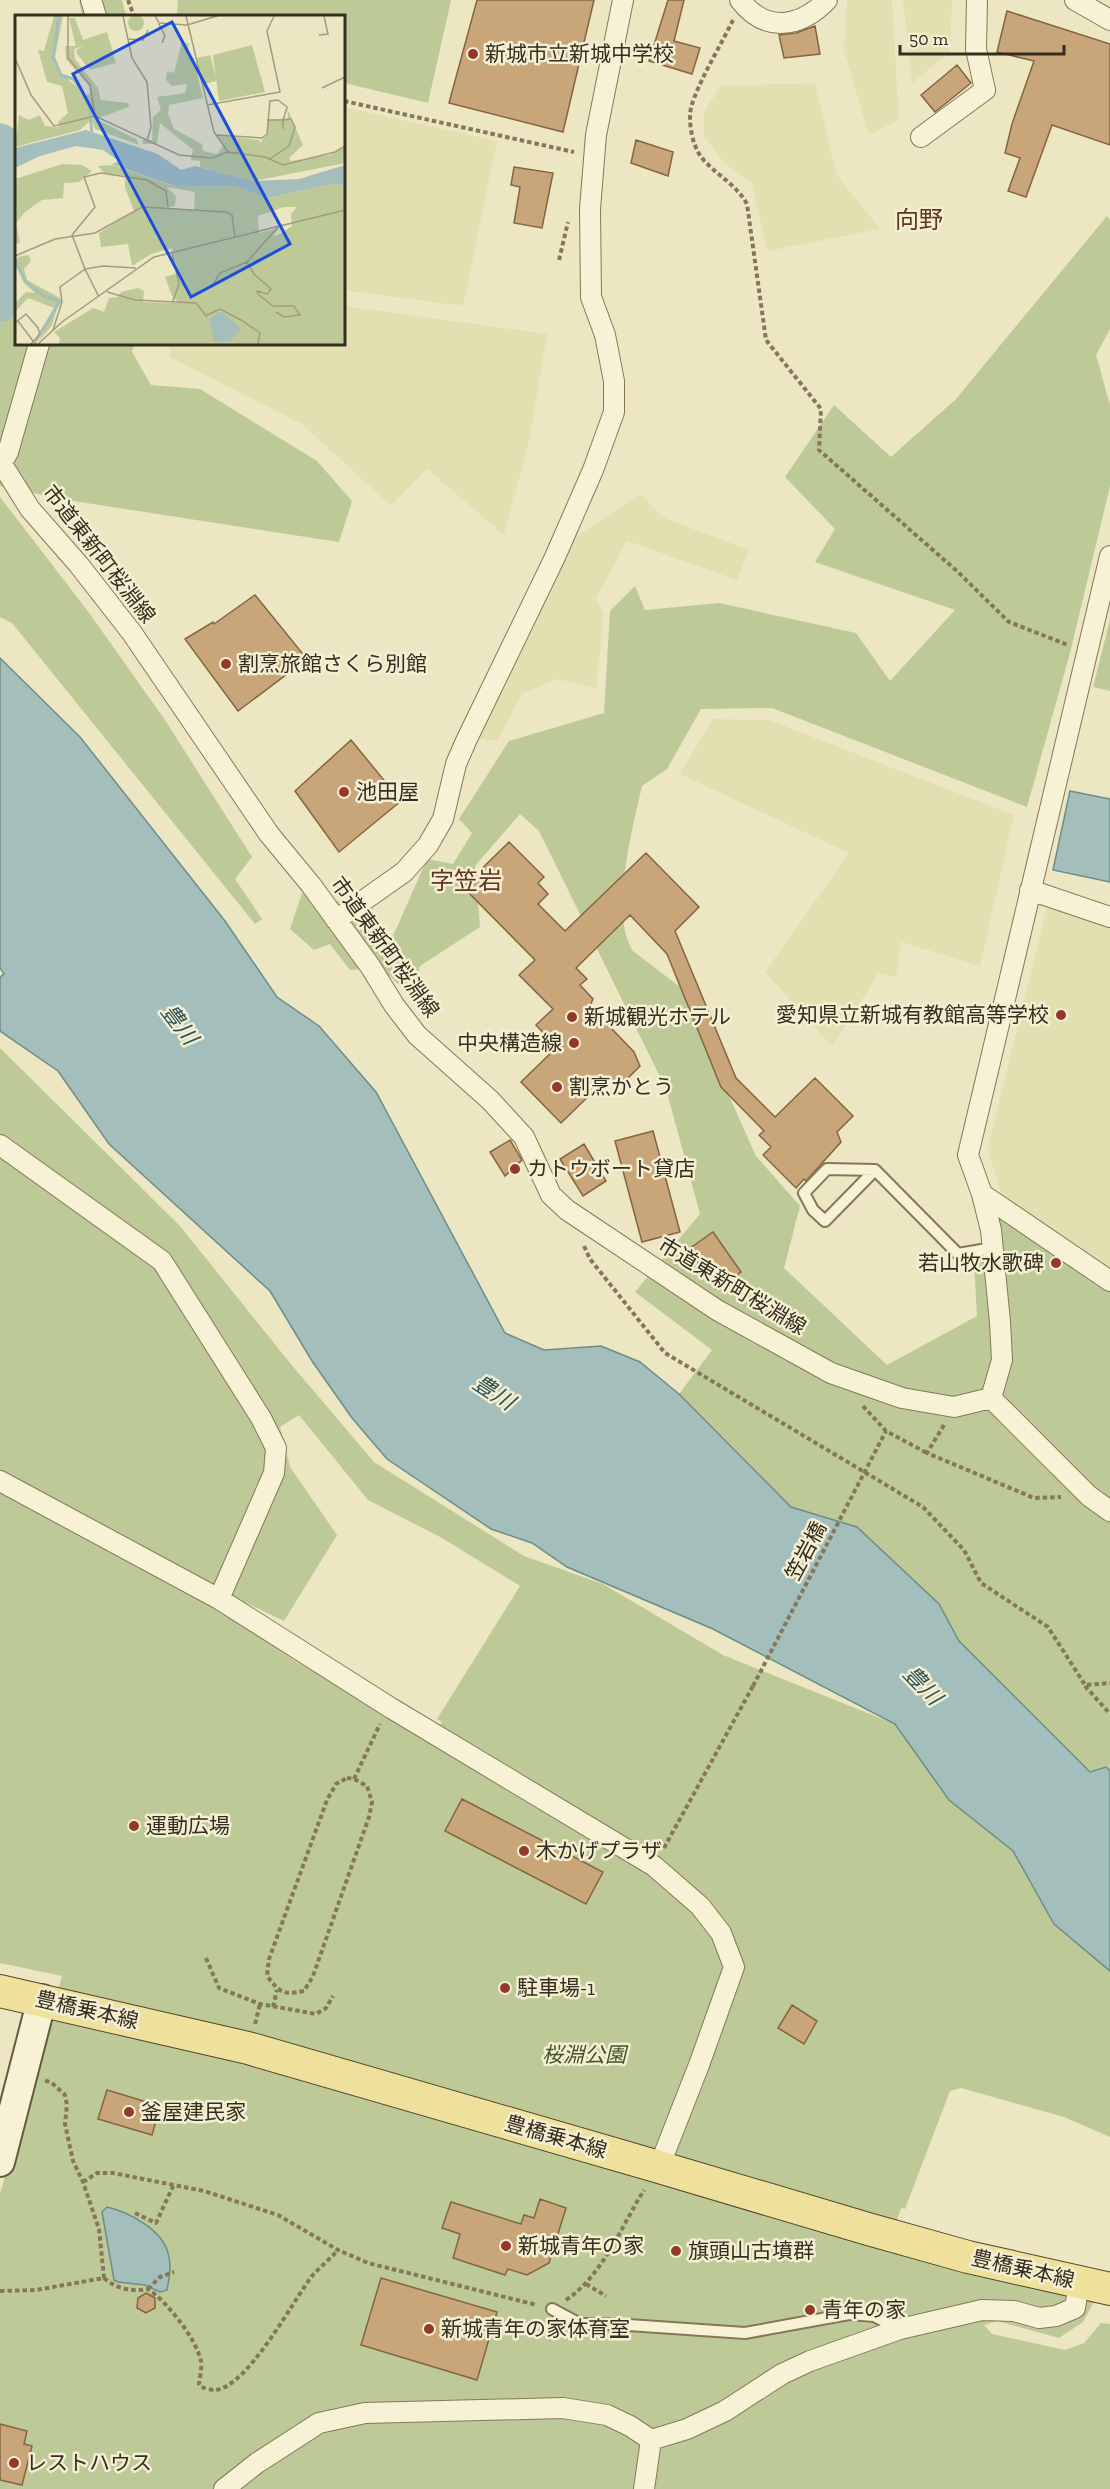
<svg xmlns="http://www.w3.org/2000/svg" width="1110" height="2489" font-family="'Zilla Slab','Noto Sans JP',serif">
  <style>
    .farmland { fill: #e2e0b0 }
    .green { fill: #bdca97; fill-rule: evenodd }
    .water { fill: #a4bfbb; stroke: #6c8d89; stroke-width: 1.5 }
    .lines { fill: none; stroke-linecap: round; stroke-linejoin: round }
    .river { stroke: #a4bfbb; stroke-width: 39 }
    .building { fill: #c9a679; stroke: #846541; stroke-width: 1.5 }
    .lane-casing { stroke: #86775a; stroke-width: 14 }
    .street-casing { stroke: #86775a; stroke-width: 22 }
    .secondary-casing { stroke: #67583d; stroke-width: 32 }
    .primary-casing { stroke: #53452e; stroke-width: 34 }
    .path { stroke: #86775a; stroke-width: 4; stroke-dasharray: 4.5 3; stroke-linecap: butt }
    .lane { stroke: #f7f2d5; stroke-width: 10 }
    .street { stroke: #f7f2d5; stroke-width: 20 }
    .secondary { stroke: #f7f2d5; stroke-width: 28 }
    .primary { stroke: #efe09b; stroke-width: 32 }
    .path-bridge { stroke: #86775a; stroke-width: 4; stroke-dasharray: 4.5 3; stroke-linecap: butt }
    .poi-dot { fill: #93392c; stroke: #f4efd2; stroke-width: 2 }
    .labels { text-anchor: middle; stroke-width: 5; stroke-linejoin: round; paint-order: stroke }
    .poi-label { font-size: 21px; fill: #362d1e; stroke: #f4efd2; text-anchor: start }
    .street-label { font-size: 21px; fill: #362d1e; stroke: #f4efd2 }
    .park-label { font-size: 21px; font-style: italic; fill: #405225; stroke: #f4efd2 }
    .water-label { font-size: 22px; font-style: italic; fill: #2d5255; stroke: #f4efd2 }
    .quarter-label { font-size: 24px; fill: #61361f; stroke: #f4efd2 }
    .inset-river { fill: none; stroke: #a4bfbb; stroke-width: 3 }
    .inset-road { fill: none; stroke: #a39c80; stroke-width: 1.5 }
    .view { fill: #1d4ed8; fill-opacity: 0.15; stroke: #1d4ed8; stroke-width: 3 }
    .inset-edge { fill: none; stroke: #362d1e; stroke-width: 3 }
  </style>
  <rect width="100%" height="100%" fill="#ece6c2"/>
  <path class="farmland" d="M847,0H892L899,120L869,135L844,51Z
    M903,0H952L950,52L912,83Z
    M815,83L836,174L880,229L768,251L751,182L725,164L704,136V112L721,86Z
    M344,107L497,141L463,306L344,290Z
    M344,306L547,334L529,441L504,535L427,469L391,506L302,424L169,357L171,344H344Z
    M641,494L662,517L749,550L737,580L627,541L596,598L604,614L596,688L557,679L522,694L497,741L474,738L573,539Z
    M713,719L769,720L1014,815L980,966L901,942L896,977L879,973L832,1046L765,972L849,853L680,774Z
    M1047,906L1110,928V1267L1001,1195L988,1148Z"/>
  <path class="green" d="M79,0H122L126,16H82Z
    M178,0H451L428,103L344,83V16H177Z
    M0,122L13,156L16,218V344H134L132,352L151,385L200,389L317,461L352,501L339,542L67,500L0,486Z
    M1107,216L1110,220V329L1096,355L1110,405V486L1070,653L1027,807L772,708L701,709L667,769L642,786C633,826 609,916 633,951L680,987L756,1156L800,1206L784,1268L887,1365L977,1316L974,1263L993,1248L990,1204L1110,1287V1771L1106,1767L1090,1772L959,1641L939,1604L857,1527L791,1507L679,1394L712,1350L635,1292L700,1214L666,1089L539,831L520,814L475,866L480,927L420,966L411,996L381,968L350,970L330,944L314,950L290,929L302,893L345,903L390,943L427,859L453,864L472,833L459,819L509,741L604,713L610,611L635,586L645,610L719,603L856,633L890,681L955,610L815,562L835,529L785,477L834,405L891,457L956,399Z
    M0,497L87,610L165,720L252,857L235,879L262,919L255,924L12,623L0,617Z
    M1110,620V691L1093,687Z
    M0,1048L180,1226L290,1363L374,1462L524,1556L603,1584L723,1655L895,1724L949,1800L1013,1851L1054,1924L1110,1971V2137L1064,2117L961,2088L950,2091L905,2209L901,2208L887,2252L1096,2298L1083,2322L1059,2338L997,2321L984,2325L992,2334L1065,2350L1084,2343L1101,2323L1110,2324V2489H0V2194L62,1976L0,1963ZM299,1415L368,1500L442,1538L520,1586L437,1719L442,1722L431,1740L295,1661L207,1602L270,1472L271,1449L278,1473L225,1583L230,1598L251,1605L284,1621L337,1535L290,1467L280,1427Z"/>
  <path class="water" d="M0,658L80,737L225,921L277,997L319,1026L376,1092L505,1333L544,1350L601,1346L640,1362L679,1394L791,1507L857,1527L939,1604L959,1641L1090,1772L1106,1767L1110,1771V1971L1054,1924L1013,1851L949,1800L895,1724L713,1629L567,1567L532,1543L491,1529L387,1459L352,1418L312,1361L270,1291L109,1144L58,1071L0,1031V977L4,974L0,968Z
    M1070,791L1110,799V882L1053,870Z
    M107,2207C128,2212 162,2229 168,2253C172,2266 169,2278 167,2290L160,2292L145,2285L118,2282L114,2280L102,2212Z"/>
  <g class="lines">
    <path class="river" d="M0,143L9,209L0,302"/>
  </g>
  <path class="building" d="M477,0H594L563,132L449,103Z
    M668,0H684L674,41L700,48L692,74L649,61Z
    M1007,11L1110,44V145L1052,125L1026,197L1008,191L1020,158L1005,153L1012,124L1034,61L997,52Z
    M815,26L820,54L784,58L779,35L796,33Z
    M957,65L971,83L935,112L921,95Z
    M636,140L673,152L668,176L631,163Z
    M514,167L553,173L542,228L514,223L520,187L511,185Z
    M255,595L307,659L238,711L185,639L213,622L214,624Z
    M351,740L401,801L339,852L295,791Z
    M509,842L544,877L538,883L548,894L538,904L565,931L646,853L699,907L675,931L736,1078L775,1117L815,1078L853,1116L837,1132L841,1142L806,1181L804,1179L796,1188L763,1155L771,1147L759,1135L764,1131L721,1087L667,954L630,915L576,968L587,979L580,985L593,999L590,1006L634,1052L640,1066L618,1088L610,1079L600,1085L561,1123L521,1082L557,1047L536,1025L553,1009L519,975L535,960L463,887Z
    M653,1131L680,1232L642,1242L615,1141Z
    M510,1140L522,1160L505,1176L490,1152Z
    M584,1144L606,1181L583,1196L560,1159Z
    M713,1232L741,1272L716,1289L689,1249Z
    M462,1799L603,1872L586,1904L445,1831Z
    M792,2005L817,2021L804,2044L778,2028Z
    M107,2090L160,2106L152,2135L98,2119Z
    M540,2199L566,2208L549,2263L527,2275L508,2269L505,2275L453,2258L460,2234L442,2228L451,2202L521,2224L524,2215L534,2218Z
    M381,2278L497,2312L477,2380L361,2345Z
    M146,2293L155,2298V2308L146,2313L137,2308L138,2298Z
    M0,2424L27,2431L24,2444L32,2446L22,2485L0,2480Z"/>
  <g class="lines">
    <defs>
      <path id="lane" d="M875,1170L825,1221L813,1210L804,1193L827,1169L875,1170L958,1254L993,1248
        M552,2309L580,2324H614L745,2333L849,2314L874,2316L900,2329"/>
      <path id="street" d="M91,0L96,16
        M740,0C765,33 800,28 827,0
        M1075,0L1110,20
        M921,137L985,90L976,49L977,0
        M0,461L30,509L79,565L132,633L269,834L311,885L370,966L394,1005L417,1035L490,1100L524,1137L551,1195L567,1210L717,1310L831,1373L902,1398L954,1407L991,1398
        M2,462L8,452L39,344
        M1030,890L1110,917
        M336,920L404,872L428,845L443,819L456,764L466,741L555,557L593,470L614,412V381L605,335L591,297L590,209L596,135L623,0
        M0,1145L162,1261L261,1418L276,1448L274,1473L219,1599
        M982,1194L1110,1281
        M991,1398L1002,1360L1000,1322L991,1230L982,1194L968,1155L1110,556
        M991,1398L1089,1496L1110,1511
        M0,1481L219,1599L391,1708L654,1866L700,1906L721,1933L734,1967L699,2065L659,2167
        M224,2489L257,2463L319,2423L365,2413L563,2408L607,2415L630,2426L651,2440
        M644,2489L651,2440L687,2429L725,2411L782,2374L810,2361L900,2329L982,2310L1014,2311L1039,2318L1056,2316L1075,2308L1079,2283"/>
      <path id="secondary" d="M0,2162L42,1999"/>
      <path id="primary" d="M0,1991L248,2048L659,2167L868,2229L968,2257L1110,2289"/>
    </defs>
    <use href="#lane" class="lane-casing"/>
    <use href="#street" class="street-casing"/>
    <use href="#secondary" class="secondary-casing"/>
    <use href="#primary" class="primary-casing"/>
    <path class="path" d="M128,0L134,16
      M733,20C720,47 702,75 692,104C687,119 692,146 702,158C716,175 736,184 747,204L766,340L821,409L819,450L958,572L1009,622L1068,645
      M344,101L574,152
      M559,260L568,222
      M584,1246L590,1259L665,1353L923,1507L964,1550L981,1583L1048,1627L1085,1685L1110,1683
      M863,1406L886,1431L927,1453
      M944,1425L927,1453L1034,1498L1061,1497
      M1085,1686L1110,1714
      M347,1778L354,1779L367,1786L372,1802L369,1817L313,1976L304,1991C283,1995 280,1993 267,1976L269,1959L327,1800L336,1784Z
      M354,1779L380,1724
      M664,1848L753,1686
      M206,1958L219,1988L260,2004L316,2014L326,2008L333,1996
      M273,2007L277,1990
      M255,2024L260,2004
      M83,2182L97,2173H113L204,2191L278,2215L338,2250L368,2263L537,2305
      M135,2213L156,2223L174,2184
      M104,2278C116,2289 133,2292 148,2289C166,2301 196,2338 201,2361C202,2367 200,2377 199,2384L201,2387C205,2388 211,2390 215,2390C247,2388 293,2301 312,2276C320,2267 330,2259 338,2250
      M586,2284L606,2296
      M148,2289L160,2277L174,2272
      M0,2291L36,2290L104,2278L99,2229L83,2182L73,2161L65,2124L67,2105L65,2095L52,2083L44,2080
      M566,2300C603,2275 621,2227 644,2190"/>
    <use href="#lane" class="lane"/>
    <use href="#street" class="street"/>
    <use href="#secondary" class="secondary"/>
    <use href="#primary" class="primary"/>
    <path class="path-bridge" d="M753,1686L886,1431"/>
  </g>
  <g class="poi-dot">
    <circle cx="473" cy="54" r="6"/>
    <circle cx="226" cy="664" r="6"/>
    <circle cx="344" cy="792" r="6"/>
    <circle cx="1061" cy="1015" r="6"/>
    <circle cx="572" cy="1017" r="6"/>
    <circle cx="574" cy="1043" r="6"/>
    <circle cx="557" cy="1087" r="6"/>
    <circle cx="515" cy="1169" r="6"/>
    <circle cx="1056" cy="1263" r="6"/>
    <circle cx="134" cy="1826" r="6"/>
    <circle cx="524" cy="1851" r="6"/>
    <circle cx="505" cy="1988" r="6"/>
    <circle cx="129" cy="2112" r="6"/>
    <circle cx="506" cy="2246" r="6"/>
    <circle cx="676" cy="2251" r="6"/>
    <circle cx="810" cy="2310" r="6"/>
    <circle cx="429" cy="2329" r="6"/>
    <circle cx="14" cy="2463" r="6"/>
  </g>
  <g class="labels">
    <g class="poi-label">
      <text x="485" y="61">新城市立新城中学校</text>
      <text x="238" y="671">割烹旅館さくら別館</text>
      <text x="356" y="799">池田屋</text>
      <text x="1049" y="1022" text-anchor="end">愛知県立新城有教館高等学校</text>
      <text x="584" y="1024">新城観光ホテル</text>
      <text x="562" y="1050" text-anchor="end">中央構造線</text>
      <text x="569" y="1094">割烹かとう</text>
      <text x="527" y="1176">カトウボート貸店</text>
      <text x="1044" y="1270" text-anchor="end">若山牧水歌碑</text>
      <text x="146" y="1833">運動広場</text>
      <text x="536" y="1858">木かげプラザ</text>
      <text x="517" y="1995">駐車場-1</text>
      <text x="141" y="2119">釜屋建民家</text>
      <text x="518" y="2253">新城青年の家</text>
      <text x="688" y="2258">旗頭山古墳群</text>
      <text x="822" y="2317">青年の家</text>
      <text x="441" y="2336">新城青年の家体育室</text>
      <text x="26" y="2470">レストハウス</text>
    </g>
    <g class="street-label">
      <text transform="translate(99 554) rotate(52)" y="7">市道東新町桜淵線</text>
      <text transform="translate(385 947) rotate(54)" y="7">市道東新町桜淵線</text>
      <text transform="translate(732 1286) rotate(31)" y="7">市道東新町桜淵線</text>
      <text transform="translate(806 1551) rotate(-62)" y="7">笠岩橋</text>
      <text transform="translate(87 2010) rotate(13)" y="7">豊橋乗本線</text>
      <text transform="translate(556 2137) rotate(16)" y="7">豊橋乗本線</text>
      <text transform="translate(1023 2269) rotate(13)" y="7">豊橋乗本線</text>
    </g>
    <g class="park-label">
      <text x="584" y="2062">桜淵公園</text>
    </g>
    <g class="water-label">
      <text transform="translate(180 1024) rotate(53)" y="8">豊川</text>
      <text transform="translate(494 1392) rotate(33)" y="8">豊川</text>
      <text transform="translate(923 1685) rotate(46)" y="8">豊川</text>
    </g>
    <g class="quarter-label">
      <text x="919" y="228">向野</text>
      <text x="466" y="889">字笠岩</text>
    </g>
  </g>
  <g transform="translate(15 15)">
    <rect width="330" height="330" fill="#ece6c2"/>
    <path d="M113 8a8 8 0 1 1 16 0a8 8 0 1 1-16 0ZM39,1H48L40,42L47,59L71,80L75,79L74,71L51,44L50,31H61L54,3H60L68,25L92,17L101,48L75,55L62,39L61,35L68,31L59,34L60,44L83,73L86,85L113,88L114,92L81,104L121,124L124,130L80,114L77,104L65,115L0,132L4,100L14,105L25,100L30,111L44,112L43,107L53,98L47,71L32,67L23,35L29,36ZM167,26L174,29L173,39L178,42L188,83L154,90L153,99L159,114L187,129L188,136L202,139L208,131L203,120L244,125L245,128L252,119V105L273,103L272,93L288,130L274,143L276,146L315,140L330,132V148L239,166L185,152V146L176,145L178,135L145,108L142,129H128L127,125H137L138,102L146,95L142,82L170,78L172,69L157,71L151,65L152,56L159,58ZM237,30L250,77L204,86L198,40ZM195,40L202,66L188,69L182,43ZM47,149L67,150L77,156L64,167L49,168L48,183L27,185L10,197L1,208L5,228L0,229V164ZM98,150L161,172L220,171L252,183L318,169L330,171V329H44L45,323L39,317L78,293L89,297L94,283L103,282L106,277L123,273L129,276L128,287L164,288L157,281L150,262L163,258L157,233L136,239L117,251L113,229L86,232L84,218L119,196L110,173V161L89,158L83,151ZM152,172L180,177L179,195L152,193L160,191L161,181ZM269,192H282L276,199L277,211L265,219L258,221L265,213L244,218L243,201ZM13,240L16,246L9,254L12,265L45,283L37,310L24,326L39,293L13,283L0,297V288L11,277L20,278L9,268L0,249L3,242Z" fill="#bdca97" fill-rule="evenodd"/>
    <path d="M71,115L143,139L166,155L180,151L239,166L284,164L330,150V171L318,169L252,183L220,171L162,172L97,149L104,146L88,135L61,131L25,141L0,153V133ZM206,296L226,314L215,326L199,327L194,304Z" fill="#a4bfbb"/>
    <path class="inset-river" d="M44,1L38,42L46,60L58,64L68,78L75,93L77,122M0,244L10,266L29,281L45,286L19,329"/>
    <path class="inset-road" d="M53,1V43L75,70L80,101M108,1L117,43L132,67L136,112L132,126M140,1L144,8L172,10L202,1M171,1L199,117L213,137M144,9L150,21L147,28M304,20L313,19L309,1M113,24L128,25L133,15M0,43L16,80L39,111L80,101L164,140L197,143L213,137M307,73L330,62M192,90L265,77L252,16L259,1M252,105H268V114M202,120L247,123L252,119L255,86L263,85L272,92L268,105L276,104L280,112L274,131L255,144M213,137L250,142L268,150L320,137L330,131M157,237L164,269L158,286M0,241L40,224L80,218L127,192L211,197L217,200L220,222M196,273L205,258L232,247M92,277L120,285L181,288L192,302M84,282L70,254L88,251L121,253M261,297L269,302L285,300L279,291H258L243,279L242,276L252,279L256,274L239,259L232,247L263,212M192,300L205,294L226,305L245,318L243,329M3,306L18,326M0,308L11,299L23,313L25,319L16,329M38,315L47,287L45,272L70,254L57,220L80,192L69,162L86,158L132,165L151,176L153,192M23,329L47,307L139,242L330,195"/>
    <path class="view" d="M157,7L275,229L176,282L58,59Z"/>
    <rect width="330" height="330" class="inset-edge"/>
  </g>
  <path d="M900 45v9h164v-9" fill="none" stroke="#362d1e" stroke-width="3"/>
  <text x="909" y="45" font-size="18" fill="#362d1e" stroke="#f4efd2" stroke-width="4.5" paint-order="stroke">50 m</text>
</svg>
